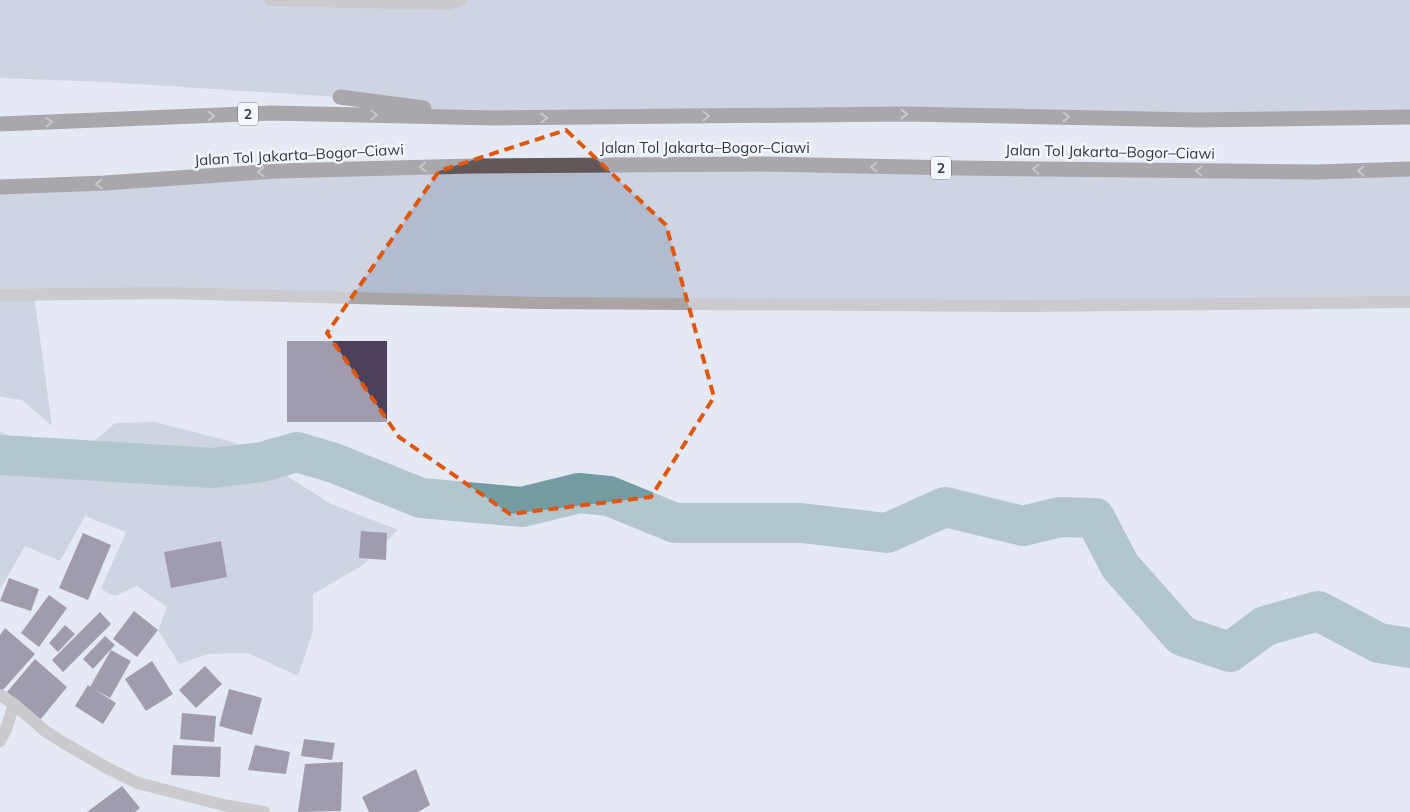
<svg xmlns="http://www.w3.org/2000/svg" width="1410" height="812" font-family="Mulish,sans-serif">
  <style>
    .green { fill: #b3bbce }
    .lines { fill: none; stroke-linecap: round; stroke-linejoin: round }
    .river { stroke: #739ba2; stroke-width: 40 }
    .building { fill: #4c3f59 }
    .minor { stroke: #aaa4a4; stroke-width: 12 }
    .motorway { stroke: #625757; stroke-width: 15 }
    .oneway { stroke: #a39fa2 }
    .marked { fill: none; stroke: #df570e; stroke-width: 4; stroke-dasharray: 10 6; stroke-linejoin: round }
    .labels { text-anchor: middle; stroke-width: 5; stroke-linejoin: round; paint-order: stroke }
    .shield { fill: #f3f7fe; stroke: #6f7277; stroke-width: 1 }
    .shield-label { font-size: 14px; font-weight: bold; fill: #37393d }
    .street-label { font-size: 15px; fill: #37393d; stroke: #f3f7fe }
  </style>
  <rect width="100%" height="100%" fill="#e5e9f3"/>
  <path class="green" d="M0,0H1410V117L495,118L340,97L105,82L0,78Z
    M1410,169V303L34,295L52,426L22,400L0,397V187L277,171Z
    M155,422L233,442L331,504L398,530L363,565L313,594V631L298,676L248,653L208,654L179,664L158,630L167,607L137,586L115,596L101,589L126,532L85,516L60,561L25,546L0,589V431L18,441L90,445L115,423Z"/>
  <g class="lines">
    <path class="river" d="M0,455L213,468L262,462L297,452L334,463L421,498L522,507L579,493L609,496L675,523H801L887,533L945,507L1023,526L1060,517L1095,518L1120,566L1182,636L1230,652L1265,626L1318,611L1379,643L1410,648"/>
  </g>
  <path class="building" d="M287,341H387V422H287Z
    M361,531L387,533L386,560L359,558Z
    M83,533L111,545L88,600L59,588Z
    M221,541L227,577L171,588L164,552Z
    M9,578L39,589L31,611L0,601Z
    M49,595L67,608L39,647L21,633Z
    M134,611L158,630L137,657L113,639Z
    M100,612L111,624L63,672L52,660Z
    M65,625L75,634L58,652L49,643Z
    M5,628L35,654L2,691L0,689V635Z
    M105,636L115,645L93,669L83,659Z
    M111,650L131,661L110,698L92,688L116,703L103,724L75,706L88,685L90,687Z
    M35,659L67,687L40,720L7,692Z
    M152,661L173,694L146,711L125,679Z
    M205,666L222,684L196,708L179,690Z
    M229,689L262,698L252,735L219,726Z
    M182,713L216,716L214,742L180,739Z
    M304,739L335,743L332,760L301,756Z
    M173,745L221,747L220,777L171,775Z
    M255,745L290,752L286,774L248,770Z
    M343,762L341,811L298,812L305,764Z
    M416,769L430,805L418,812H369L362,797Z
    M122,786L140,808L135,812H87Z"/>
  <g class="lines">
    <path class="minor" d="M271,0L447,4L461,0
      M0,295L167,293L540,303L1027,306L1410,302
      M0,695L14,704L45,731L64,743L107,768L138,783L223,805L264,812
      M0,741L6,729L14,704"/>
    <path class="motorway" d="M340,97L424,108
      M0,124L271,113L495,118L904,114L1196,120L1410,117
      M0,187L105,183L277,171L472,166L758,164L960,168L1316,172L1410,169"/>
  </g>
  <defs><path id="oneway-chevron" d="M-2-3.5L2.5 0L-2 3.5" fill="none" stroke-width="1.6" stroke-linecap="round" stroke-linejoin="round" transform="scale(1.25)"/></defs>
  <g class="oneway">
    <use href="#oneway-chevron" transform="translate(904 114)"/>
    <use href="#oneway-chevron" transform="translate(374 115) rotate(1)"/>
    <use href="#oneway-chevron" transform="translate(211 116) rotate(-2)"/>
    <use href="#oneway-chevron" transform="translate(706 116) rotate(-1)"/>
    <use href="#oneway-chevron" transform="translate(1066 117) rotate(1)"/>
    <use href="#oneway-chevron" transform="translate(544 118) rotate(-1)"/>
    <use href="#oneway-chevron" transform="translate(49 122) rotate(-2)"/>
    <use href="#oneway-chevron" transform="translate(423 167) rotate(178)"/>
    <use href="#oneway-chevron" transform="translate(874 167) rotate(-179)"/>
    <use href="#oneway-chevron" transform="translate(1036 169) rotate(-179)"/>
    <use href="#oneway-chevron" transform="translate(1199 171) rotate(-179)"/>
    <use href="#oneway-chevron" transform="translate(1361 171) rotate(179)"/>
    <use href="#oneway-chevron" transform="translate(261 172) rotate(176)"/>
    <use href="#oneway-chevron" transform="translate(99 184) rotate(178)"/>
  </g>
  <path d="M0 0H1410V812H0ZM566,130L666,225L714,397L651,497L510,514L399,437L327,333L439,171Z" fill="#e5e9f3" fill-opacity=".55" fill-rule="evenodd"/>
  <path class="marked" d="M566,130L666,225L714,397L651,497L510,514L399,437L327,333L439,171Z"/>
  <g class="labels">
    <g class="shield">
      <rect x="238" y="102.5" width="20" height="23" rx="4"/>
      <rect x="931" y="156.5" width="20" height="23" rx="4"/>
    </g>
    <g class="shield-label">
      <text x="248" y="119">2</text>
      <text x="941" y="173">2</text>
    </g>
    <g class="street-label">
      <text x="705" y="153">Jalan Tol Jakarta–Bogor–Ciawi</text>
      <text transform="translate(1110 152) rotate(1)" y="5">Jalan Tol Jakarta–Bogor–Ciawi</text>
      <text transform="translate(299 155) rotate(-3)" y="5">Jalan Tol Jakarta–Bogor–Ciawi</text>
    </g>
  </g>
</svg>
